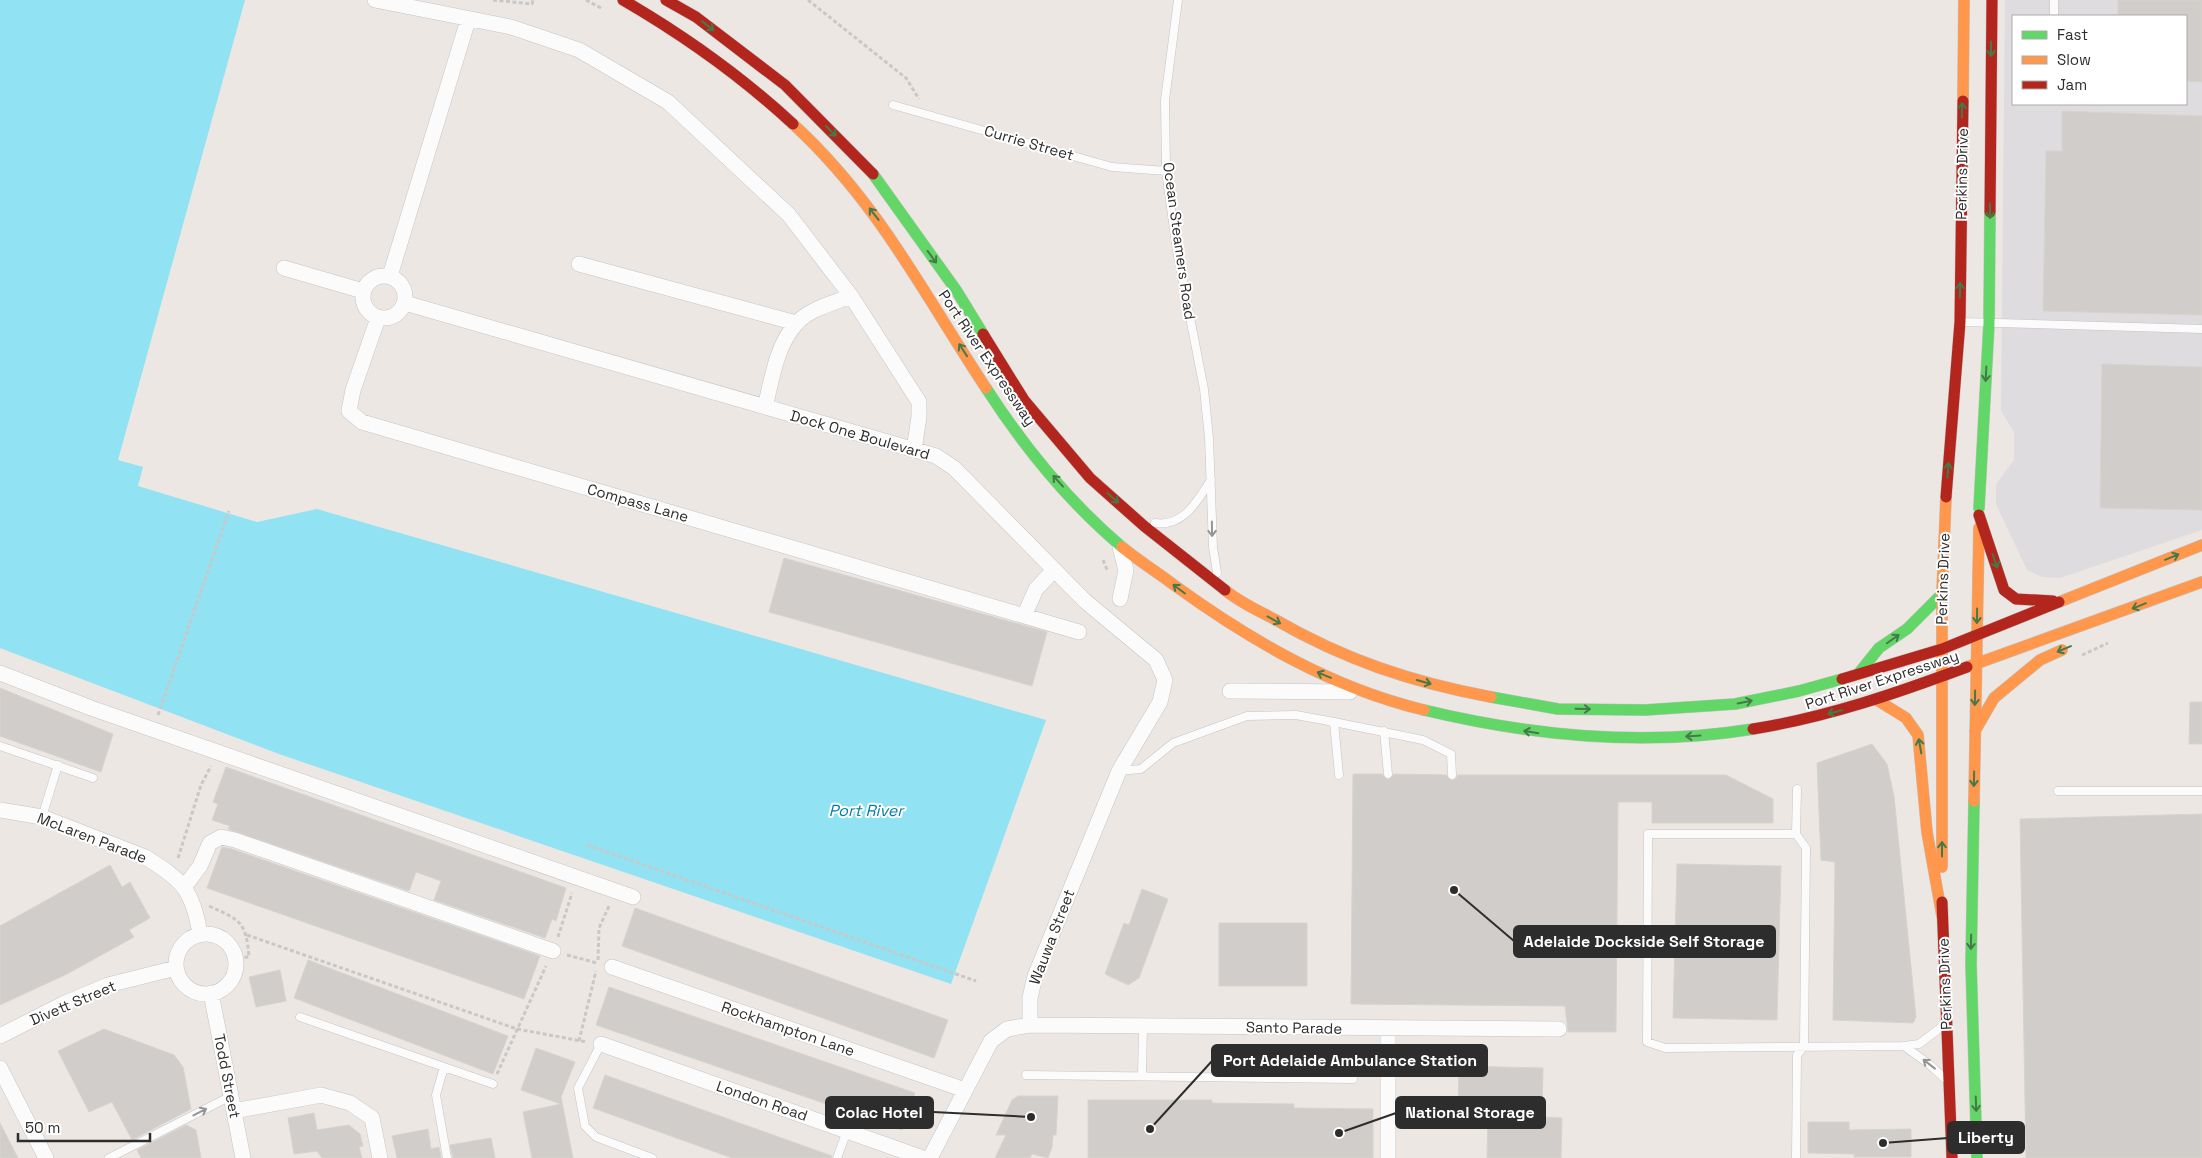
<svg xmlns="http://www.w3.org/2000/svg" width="2202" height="1158" font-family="'Space Grotesk',sans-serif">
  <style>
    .industrial { fill: #dfdcdf; fill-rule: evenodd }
    .water { fill: #91e3f3 }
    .building { fill: #d1cdca; stroke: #d7d3cf }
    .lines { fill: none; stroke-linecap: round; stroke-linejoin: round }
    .lane-casing { stroke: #c5c4c4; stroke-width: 9 }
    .street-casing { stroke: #c5c4c4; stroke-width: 16 }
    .fast-casing { stroke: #c5c4c4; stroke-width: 12 }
    .slow-casing { stroke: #c5c4c4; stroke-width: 12 }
    .jam-casing { stroke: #c5c4c4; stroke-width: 12 }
    .path { stroke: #c8c8c8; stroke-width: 3; stroke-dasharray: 4 2.5; stroke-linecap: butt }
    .lane { stroke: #fcfbfb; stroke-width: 8 }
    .street { stroke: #fcfbfb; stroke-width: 15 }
    .fast { stroke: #63d668; stroke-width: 11 }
    .slow { stroke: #ff974d; stroke-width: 11 }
    .jam { stroke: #b3261e; stroke-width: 11 }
    .oneway { stroke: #457948 }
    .oneway2 { stroke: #949494 }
    .labels { text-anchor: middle; stroke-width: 4; stroke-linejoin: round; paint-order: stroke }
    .street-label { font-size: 15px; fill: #2d2d2d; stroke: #fff }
    .water-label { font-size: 16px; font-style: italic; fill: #027da6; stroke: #fff }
    .leader { fill: none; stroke: #2d2d2d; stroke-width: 2 }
    .callout-dot { fill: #2d2d2d; stroke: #fff; stroke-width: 2 }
    .callout { fill: #2d2d2d; stroke: #2d2d2d; stroke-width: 2 }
    .callout-label { font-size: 16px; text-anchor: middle; font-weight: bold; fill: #fff }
  </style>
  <rect width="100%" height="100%" fill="#ece7e3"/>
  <path class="industrial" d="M2005,0H2202V530L2060,578L2042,577L2027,570L1996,504V484L2014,460V432L2001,411ZM2013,16H2186V104H2013Z"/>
  <path class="water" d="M0,0H245L118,460L143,467L138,486L257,522L317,509L1046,720L951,984L279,754L0,648Z"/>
  <path class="building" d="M2118,0H2202V82L2186,81V16H2118Z
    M2062,111L2202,116V315L2043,311L2046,151H2062Z
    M2102,364L2202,367V510L2100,508Z
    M784,558L1047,632L1032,686L769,612Z
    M0,688L113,734L101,772L0,736Z
    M2190,702H2202V744H2189Z
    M1872,744L1887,764L1894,796L1916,1017L1913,1023L1833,1020L1835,862L1821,860L1817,763Z
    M226,767L566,888L556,921L552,919L545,938L434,900L441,881L416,872L409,891L228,829L230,826L212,820L218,804L213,802Z
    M1353,774H1382L1388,780L1394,774L1446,775L1452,781L1455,779L1458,775H1726L1773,799V823H1652V802H1618L1616,1032H1568L1565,1006L1351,1004Z
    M2202,814V1158H2026L2020,819Z
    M222,847L232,849L540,956L524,999L207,888Z
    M1677,864L1781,866L1777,1020L1673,1018Z
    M110,865L122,887L130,882L150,918L129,930L134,937L67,974L0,1005V926Z
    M1142,889L1168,899L1139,978L1128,985L1105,974L1124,923L1129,925Z
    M635,908L948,1020L934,1058L622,946Z
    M1219,923H1307V986H1219Z
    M308,960L508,1036L493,1074L294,998Z
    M280,970L286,1001L256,1007L249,977Z
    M609,987L915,1093L902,1130L596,1025Z
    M104,1029L174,1055L183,1067L191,1109L132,1140L112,1102L89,1112L58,1051Z
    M536,1048L575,1062L561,1097L573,1158H532L523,1112L561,1104L521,1090Z
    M1459,1066L1543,1068L1542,1117L1562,1118L1561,1158H1487L1488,1112H1458Z
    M605,1075L832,1156L831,1158H732L593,1108Z
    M1018,1096H1058L1056,1135H1053L1052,1147L1048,1158L1032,1154L1030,1158H995L1006,1135H996L1012,1100Z
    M1088,1100H1212V1103L1294,1104V1108L1373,1109V1158H1088Z
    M314,1113L317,1130L349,1125L360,1134L363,1146L359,1147L362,1158H322L317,1151L294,1154L288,1118Z
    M1808,1122H1849V1130L1911,1129V1157H1854V1154L1808,1153Z
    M0,1123L18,1158H0Z
    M186,1125L196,1130L201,1158H141L137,1150Z
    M428,1129L431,1149L439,1147L441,1158H397L392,1136Z
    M491,1138L495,1158H453L450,1145Z"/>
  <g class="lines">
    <defs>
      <path id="lane" d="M1178,0L1165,100L1166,171L1177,251L1204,389L1209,438L1213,547L1217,573
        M2054,16V0
        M893,105L1112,167L1166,171
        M1962,322L2202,329
        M1155,523C1184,527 1197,501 1211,480
        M1334,722L1339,775
        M1384,731L1388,774
        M0,746L93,778
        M1119,771L1141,769L1173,743L1247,716L1296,715L1334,722L1423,740L1451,754L1452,775
        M2058,791H2202
        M42,817L58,765
        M1796,834H1648L1647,1042L1665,1048L1904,1046L1919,1044L1944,1025
        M300,1017L493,1084
        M601,1044L578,1088L585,1126L596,1137L652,1158
        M1904,1046L1929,1064L1944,1078
        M444,1067L436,1095L447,1158
        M1026,1075L1353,1079
        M1142,1076L1143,1026
        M109,1158L231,1096
        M837,1158L847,1131
        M1796,1158L1797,1055L1804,1046L1806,848L1796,834L1797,789"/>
      <path id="street" d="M375,0L511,27L579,50L668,102L789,215L851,296L919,402V417L914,450
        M579,264L796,323
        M284,268L363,291
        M363 297a21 21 0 1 1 42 0a21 21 0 1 1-42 0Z
        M390,276L468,20
        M405,303L936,456L954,468L1085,601L1156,660L1165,680L1160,702L1119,771L1035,976L1030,998V1025
        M378,318L353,390L349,411L362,422L1079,632
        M765,407C772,379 776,346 796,324C808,309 834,303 851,296
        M1120,599L1126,570L1120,547
        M1024,616L1036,589L1054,570
        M0,673L91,708L633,897
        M1230,691L1350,692
        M0,810L42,817L145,857C183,880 193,891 200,934
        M185,886L200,866L210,843L221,837L235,840L553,951
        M176 964a30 30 0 1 1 60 0a30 30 0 1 1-60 0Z
        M612,967L965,1090
        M211,993L243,1158
        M1388,1029V1158
        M0,1036L63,1004L108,985L176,968
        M601,1044L923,1158
        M0,1068L46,1158
        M234,1111L321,1095L350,1103L372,1118L380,1158
        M930,1158L991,1041L1007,1029L1030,1025L1559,1029"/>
      <path id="fast" d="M873,174L956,290L983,334
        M986,388C1024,447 1069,502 1122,547
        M1979,508L1989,323L1990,212
        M1859,673L1879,648L1907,629L1942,594
        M1491,697L1558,709L1645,710L1735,704L1799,691L1842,679
        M1424,710C1532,736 1643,747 1753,729
        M1974,801L1971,964L1977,1158"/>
      <path id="slow" d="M1963,101L1964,0
        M793,124C879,203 923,293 986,388
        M1122,547C1139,561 1157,572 1174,585C1250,640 1332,688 1424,710
        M1225,590C1239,602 1257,610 1274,619C1345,660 1411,682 1491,697
        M2059,602L2202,545
        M1967,667L2202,582
        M1877,700L1906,718L1918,735L1927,832L1942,916
        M1975,731L1994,698L2040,660L2062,650
        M1974,801L1979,528
        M1942,867V594L1946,497"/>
      <path id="jam" d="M623,0C685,36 741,76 793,124
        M666,0L696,17L785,85L873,174
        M1990,212L1992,0
        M983,334L1024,400L1090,478L1144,526L1225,590
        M1946,497L1960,322L1963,101
        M1979,515L2004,590L2016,599L2053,601
        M1842,679L1942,649L2059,602
        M1753,729C1828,717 1897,693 1967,667
        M1942,902L1952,1158"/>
    </defs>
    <use href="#lane" class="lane-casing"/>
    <use href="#street" class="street-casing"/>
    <use href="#fast" class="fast-casing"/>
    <use href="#slow" class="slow-casing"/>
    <use href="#jam" class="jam-casing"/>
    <path class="path" d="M493,0L532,4L533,0
      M586,0L603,9
      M808,0L906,78L919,99
      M1103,560L1108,572
      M2082,655L2108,643
      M158,715L229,511
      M587,845L976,981
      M178,858L201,785L211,766
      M209,906C240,920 246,921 249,957L236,958
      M247,935L517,1029L587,1042
      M558,937L572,893
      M567,955L597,963
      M598,960L599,928L609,906
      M579,1041L596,971
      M497,1074L546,966"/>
    <use href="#lane" class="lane"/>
    <use href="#street" class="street"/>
    <use href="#fast" class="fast"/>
    <use href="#slow" class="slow"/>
    <use href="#jam" class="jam"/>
  </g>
  <defs><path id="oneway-shaft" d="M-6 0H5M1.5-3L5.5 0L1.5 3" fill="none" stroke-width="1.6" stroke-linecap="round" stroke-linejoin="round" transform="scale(1.25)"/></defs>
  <g class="oneway">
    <use href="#oneway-shaft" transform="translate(708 26) rotate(38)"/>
    <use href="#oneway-shaft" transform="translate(1991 49) rotate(90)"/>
    <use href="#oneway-shaft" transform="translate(1962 110) rotate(-89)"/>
    <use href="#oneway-shaft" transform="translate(831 131) rotate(45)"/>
    <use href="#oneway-shaft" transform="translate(1990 211) rotate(90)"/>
    <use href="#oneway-shaft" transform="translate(874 214) rotate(-128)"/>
    <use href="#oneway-shaft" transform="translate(932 257) rotate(54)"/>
    <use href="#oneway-shaft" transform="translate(1960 290) rotate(-89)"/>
    <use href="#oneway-shaft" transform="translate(963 350) rotate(-123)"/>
    <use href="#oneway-shaft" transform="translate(1986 374) rotate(93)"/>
    <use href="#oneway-shaft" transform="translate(1948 470) rotate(-86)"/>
    <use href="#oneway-shaft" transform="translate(1058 481) rotate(-132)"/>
    <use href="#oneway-shaft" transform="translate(1113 498) rotate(42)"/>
    <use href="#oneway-shaft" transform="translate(2172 557) rotate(-22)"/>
    <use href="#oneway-shaft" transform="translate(1995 561) rotate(71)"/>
    <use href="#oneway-shaft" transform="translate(1179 589) rotate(-143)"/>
    <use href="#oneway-shaft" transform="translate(2139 606) rotate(158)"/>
    <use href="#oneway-shaft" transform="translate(1977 616) rotate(91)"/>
    <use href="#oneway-shaft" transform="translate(1274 620) rotate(29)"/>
    <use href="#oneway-shaft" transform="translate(1893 639) rotate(-35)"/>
    <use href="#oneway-shaft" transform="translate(2064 649) rotate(157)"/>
    <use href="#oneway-shaft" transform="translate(1324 675) rotate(-157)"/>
    <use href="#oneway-shaft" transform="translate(1424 682) rotate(16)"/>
    <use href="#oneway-shaft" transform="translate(1975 698) rotate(91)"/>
    <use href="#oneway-shaft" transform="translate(1745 702) rotate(-11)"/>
    <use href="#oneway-shaft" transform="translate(1583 709) rotate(1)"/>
    <use href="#oneway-shaft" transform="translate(1835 712) rotate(164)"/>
    <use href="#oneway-shaft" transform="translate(1531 732) rotate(-171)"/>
    <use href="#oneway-shaft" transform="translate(1693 736) rotate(176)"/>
    <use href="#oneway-shaft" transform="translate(1920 746) rotate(-100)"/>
    <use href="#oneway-shaft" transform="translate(1974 779) rotate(91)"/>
    <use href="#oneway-shaft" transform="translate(1942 849) rotate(-90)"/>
    <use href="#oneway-shaft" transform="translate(1971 942) rotate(91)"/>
    <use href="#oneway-shaft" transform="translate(1976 1104) rotate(88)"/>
  </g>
  <g class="oneway2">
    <use href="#oneway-shaft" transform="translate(1212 529) rotate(89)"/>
    <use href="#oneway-shaft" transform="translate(1929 1064) rotate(-142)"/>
    <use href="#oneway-shaft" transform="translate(200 1112) rotate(-27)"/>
  </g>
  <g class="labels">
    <g class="street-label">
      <text transform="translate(1029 143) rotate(16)" y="5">Currie Street</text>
      <text transform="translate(1962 174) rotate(-89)" y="5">Perkins Drive</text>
      <text transform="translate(1179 241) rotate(82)" y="5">Ocean Steamers Road</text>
      <text transform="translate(987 358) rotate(56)" y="5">Port River Expressway</text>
      <text transform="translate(860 435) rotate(16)" y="5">Dock One Boulevard</text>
      <text transform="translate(638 503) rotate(16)" y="5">Compass Lane</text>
      <text transform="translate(1943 579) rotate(-88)" y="5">Perkins Drive</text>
      <text transform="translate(1882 680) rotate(-18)" y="5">Port River Expressway</text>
      <text transform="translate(92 838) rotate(21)" y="5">McLaren Parade</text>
      <text transform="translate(1052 937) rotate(-69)" y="5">Wauwa Street</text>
      <text transform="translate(1945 984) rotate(-92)" y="5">Perkins Drive</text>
      <text transform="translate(73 1003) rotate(-23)" y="5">Divett Street</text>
      <text transform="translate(1294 1028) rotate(1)" y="5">Santo Parade</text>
      <text transform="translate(788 1029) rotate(19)" y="5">Rockhampton Lane</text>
      <text transform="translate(227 1076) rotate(79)" y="5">Todd Street</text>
      <text transform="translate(762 1101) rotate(19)" y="5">London Road</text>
    </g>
    <g class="water-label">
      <text x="866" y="816">Port River</text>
    </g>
  </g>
  <path class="leader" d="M1454 890L1514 941M1150 1129L1212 1061M1031 1117L933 1112M1339 1133L1396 1113M1883 1143L1948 1138"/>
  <g class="callout-dot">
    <circle cx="1454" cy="890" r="5"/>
    <circle cx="1150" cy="1129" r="5"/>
    <circle cx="1031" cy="1117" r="5"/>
    <circle cx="1339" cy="1133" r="5"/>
    <circle cx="1883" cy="1143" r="5"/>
  </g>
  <g class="callout">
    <rect x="1514" y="926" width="261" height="31" rx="5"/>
    <rect x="1212" y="1045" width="275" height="31" rx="5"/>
    <rect x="826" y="1097" width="107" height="31" rx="5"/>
    <rect x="1396" y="1097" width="149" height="31" rx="5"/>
    <rect x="1948" y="1122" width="76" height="31" rx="5"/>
  </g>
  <g class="callout-label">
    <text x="1644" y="947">Adelaide Dockside Self Storage</text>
    <text x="1350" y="1066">Port Adelaide Ambulance Station</text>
    <text x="879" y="1118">Colac Hotel</text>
    <text x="1470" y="1118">National Storage</text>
    <text x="1986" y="1143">Liberty</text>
  </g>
  <rect x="2012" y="15" width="175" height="90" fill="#ffffff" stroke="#ababab"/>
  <rect x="2022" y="31" width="25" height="8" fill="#63d668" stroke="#ababab"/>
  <text x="2057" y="40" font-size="15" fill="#2d2d2d">Fast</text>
  <rect x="2022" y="56" width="25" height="8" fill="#ff974d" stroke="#ababab"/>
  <text x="2057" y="65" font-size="15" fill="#2d2d2d">Slow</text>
  <rect x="2022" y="81" width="25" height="8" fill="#b3261e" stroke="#ababab"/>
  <text x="2057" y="90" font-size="15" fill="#2d2d2d">Jam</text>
  <path d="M18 1133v8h132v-8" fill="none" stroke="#2d2d2d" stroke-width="2.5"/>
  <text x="25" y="1133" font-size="15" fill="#2d2d2d" stroke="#ffffff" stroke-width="4" paint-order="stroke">50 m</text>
</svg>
